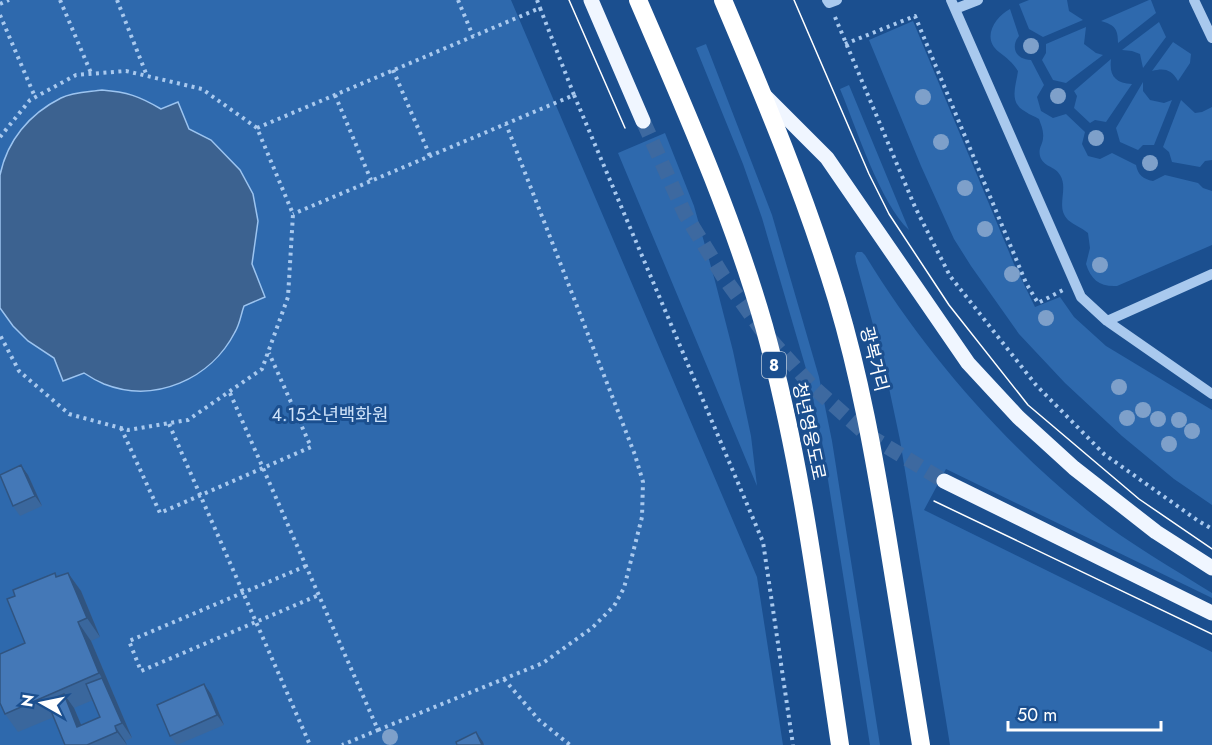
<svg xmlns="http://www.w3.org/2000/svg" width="1212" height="745" font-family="Jost,'Noto Sans KR',sans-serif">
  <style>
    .green { fill: #2e69ad }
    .water { fill: #3c6290; stroke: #9cc4f0; stroke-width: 1.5 }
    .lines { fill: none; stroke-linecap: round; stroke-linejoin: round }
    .major-tunnel { stroke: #3d69a0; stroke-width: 15; stroke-dasharray: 15 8; stroke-linecap: butt }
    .path { stroke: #a9c9ee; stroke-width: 4; stroke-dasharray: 3 4.5; stroke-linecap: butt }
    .minor { stroke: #a9c9ee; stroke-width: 10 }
    .major { stroke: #f0f6ff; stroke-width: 15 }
    .highway { stroke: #fff; stroke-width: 18 }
    .tram { stroke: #fff; stroke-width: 1.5 }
    .tree { fill: #7ea0ca }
    .wall { fill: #3a679d; fill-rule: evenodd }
    .shaded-wall { fill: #305480 }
    .building { fill: #4478b7; stroke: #305480; stroke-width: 1.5 }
    .labels { text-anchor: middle; stroke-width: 6; stroke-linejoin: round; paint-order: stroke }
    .shield { fill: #1b4f8f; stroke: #bbcadd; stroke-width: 1.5 }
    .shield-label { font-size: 16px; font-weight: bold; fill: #fff }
    .street-label { font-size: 18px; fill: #fff; stroke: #1b4f8f }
    .park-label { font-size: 18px; fill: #cfe3fa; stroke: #1b4f8f }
  </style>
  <rect width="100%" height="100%" fill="#1b4f8f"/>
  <path class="green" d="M0,0H511L757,577L783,745H0Z
    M1029,0H1067L1069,11L1083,20L1043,37L1029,29L1019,4Z
    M1149,0H1151L1156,13L1118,43C1118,29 1115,25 1101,21Z
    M1010,9L1019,36C1010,47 1016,60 1031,60L1044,85L1037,97L1041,111L1053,118L1066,114L1085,132L1082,144L1088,156L1100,159L1112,153L1136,165C1138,175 1143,179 1153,181L1165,175L1198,183L1203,188L1212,191V245L1117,286C1100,287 1091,280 1086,264L1090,248L1088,233C1082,228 1074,225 1068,220C1055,207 1069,189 1060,175C1055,166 1043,167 1040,156C1038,148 1043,144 1043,138C1044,131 1041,125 1039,119C1034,116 1030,115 1026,112C1008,103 1016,86 1018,71C1012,62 1007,58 999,52C981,38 995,17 1010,9Z
    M913,21L1014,264L1035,307L1060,297L1074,317L1106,346L1212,410V505L1174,479L1122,436L1065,383L1019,334L971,266L954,239L921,166L869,40Z
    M1159,22L1166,37L1143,68L1140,54L1132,51L1122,50Z
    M1086,27L1084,44L1096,53L1103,55L1066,83L1053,80L1042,60L1046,53V44Z
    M1173,42L1191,54L1190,63L1178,81C1171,69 1164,68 1152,71Z
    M706,44L772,215L819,377L832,441L880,745H870L822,442L809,379L762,218L743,164L696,48Z
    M1111,59C1109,76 1115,83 1132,84L1106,122L1095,120L1090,123L1074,108L1077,96L1074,91Z
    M1143,82V91L1150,100L1164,103L1172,100L1154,145H1143L1138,150L1120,142L1116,128Z
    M849,85L909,230C880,203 856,127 840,89Z
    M1181,100L1195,113L1202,112L1212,107V160L1205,161L1200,167L1172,162L1169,152L1163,147Z
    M665,133L694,206L715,281L733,351L751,436L757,486L618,153Z
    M857,252H862L865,255C925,353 1003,443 1093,515C1130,544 1172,568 1212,593V598L946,469L924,510L1212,652V745H950L900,440L885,369L856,262L855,256Z"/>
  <path class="water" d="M102,90C127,92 139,96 161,109L178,102L189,129L211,140L240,170L253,194L258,221L252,264L265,297L244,306C241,314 240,324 235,332C211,379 155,404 104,384C97,381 90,377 84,373L63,381L54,358L28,341L13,326L0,308V175C7,141 29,114 61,98C73,92 88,92 102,90Z"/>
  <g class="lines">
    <path class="major-tunnel" d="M643,121L685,214L723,276L761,329L810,384L866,434L944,481"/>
    <path class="path" d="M60,0L91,73
      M117,0L147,76
      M458,0L473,36
      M537,0L540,8
      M0,4L9,0
      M0,15L35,97
      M835,17L915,207L950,276L1036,385L1104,454L1197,520L1212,529
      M845,44L915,16L1026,283L1038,303L1063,290
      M393,70L430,156
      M335,95L371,180
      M574,95L763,542L793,745
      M257,128L540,8L574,95L293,214
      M0,137L30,100L76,75L126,71L202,89L257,128L293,214L288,297L262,369L188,420L128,430L69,414L19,371L0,335
      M230,393L378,730L342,745
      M169,424L310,745
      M121,428L160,513L311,447L269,353
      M306,566L129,641L141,671L319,595
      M504,679L539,720L570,745
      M378,730L543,663L592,628L614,606L624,588L642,517L643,482L635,455L506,124"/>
    <path class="minor" d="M827,0L829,3L837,0
      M951,0L1081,297L1107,321L1212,394
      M1194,0L1212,38
      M955,9L978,0
      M1107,321L1212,274"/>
    <path class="major" d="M591,0L643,121
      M765,96L827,158L968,363L1018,417L1074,468L1156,532L1212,568
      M944,481L1212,613"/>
    <path class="highway" d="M638,0C684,107 732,214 764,326C802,463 819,605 840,745
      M723,0C765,99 806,197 837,300C860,377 874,456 887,535C898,605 910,675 921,745"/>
    <path class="tram" d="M569,0L625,128
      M794,0L869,174L889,214L949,305L1028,405L1139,499L1212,549
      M934,501L1212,634"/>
  </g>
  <g class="tree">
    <circle cx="1031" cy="46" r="8"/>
    <circle cx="1058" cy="96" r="8"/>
    <circle cx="923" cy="97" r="8"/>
    <circle cx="1096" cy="138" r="8"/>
    <circle cx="941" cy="142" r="8"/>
    <circle cx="1150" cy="163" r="8"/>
    <circle cx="965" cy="188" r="8"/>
    <circle cx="985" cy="229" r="8"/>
    <circle cx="1100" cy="265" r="8"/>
    <circle cx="1012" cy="274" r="8"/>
    <circle cx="1046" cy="318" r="8"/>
    <circle cx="1119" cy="387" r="8"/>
    <circle cx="1143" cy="410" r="8"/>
    <circle cx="1127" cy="418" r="8"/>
    <circle cx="1158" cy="419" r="8"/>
    <circle cx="1179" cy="420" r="8"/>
    <circle cx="1192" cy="431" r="8"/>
    <circle cx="1169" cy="444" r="8"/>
    <circle cx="390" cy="737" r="8"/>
  </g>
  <path class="wall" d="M28,475L42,506L20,516L13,506Z
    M55,573L58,577L68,573L81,591L100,637L91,641L132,738L125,741L127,745H65L54,717L18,732L5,714L25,643L15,596ZM93,700L100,717L81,725L74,708Z
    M211,694L224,725L177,745L170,736Z"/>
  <path class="shaded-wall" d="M21,465L28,475L42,506L35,496Z
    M68,573L81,591L100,637L87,618Z
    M78,622L91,641L132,738L122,723L102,678L99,673Z
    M204,684L211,694L224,725L217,715Z
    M64,694L74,708L88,741L77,727Z
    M115,726L125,741L127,745L117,732Z
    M476,732L483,742L484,745H482Z"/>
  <path class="building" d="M21,465L35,496L13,506L0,475Z
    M55,573L56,577L68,573L87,618L78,622L99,673L5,714L0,703V654L25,643L7,599L15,596L13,590Z
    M102,678L122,723L115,726L117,732L87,745H65L47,701L64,694L77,727L100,717L86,684Z
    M204,684L217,715L170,736L157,705Z
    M476,732L482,745H457L456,742Z"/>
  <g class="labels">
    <rect class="shield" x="762" y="352" width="24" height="26" rx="4.5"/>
    <g class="shield-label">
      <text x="774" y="371">8</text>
    </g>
    <g class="street-label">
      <text transform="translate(874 359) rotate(76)" y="6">광복거리</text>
      <text transform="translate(809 431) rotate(78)" y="6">청년영웅도로</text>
    </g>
    <g class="park-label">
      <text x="330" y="421">4.15소년백화원</text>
    </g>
  </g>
  <g transform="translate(42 703) rotate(279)" stroke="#1b4f8f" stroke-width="4.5" paint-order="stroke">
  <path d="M0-4.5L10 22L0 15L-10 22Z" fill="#ffffff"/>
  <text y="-9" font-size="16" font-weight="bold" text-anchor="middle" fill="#ffffff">N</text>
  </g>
  <path d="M1008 721v9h153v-9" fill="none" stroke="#ffffff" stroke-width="3"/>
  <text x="1017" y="721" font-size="18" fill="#ffffff" stroke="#1b4f8f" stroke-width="4.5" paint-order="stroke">50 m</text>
</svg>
